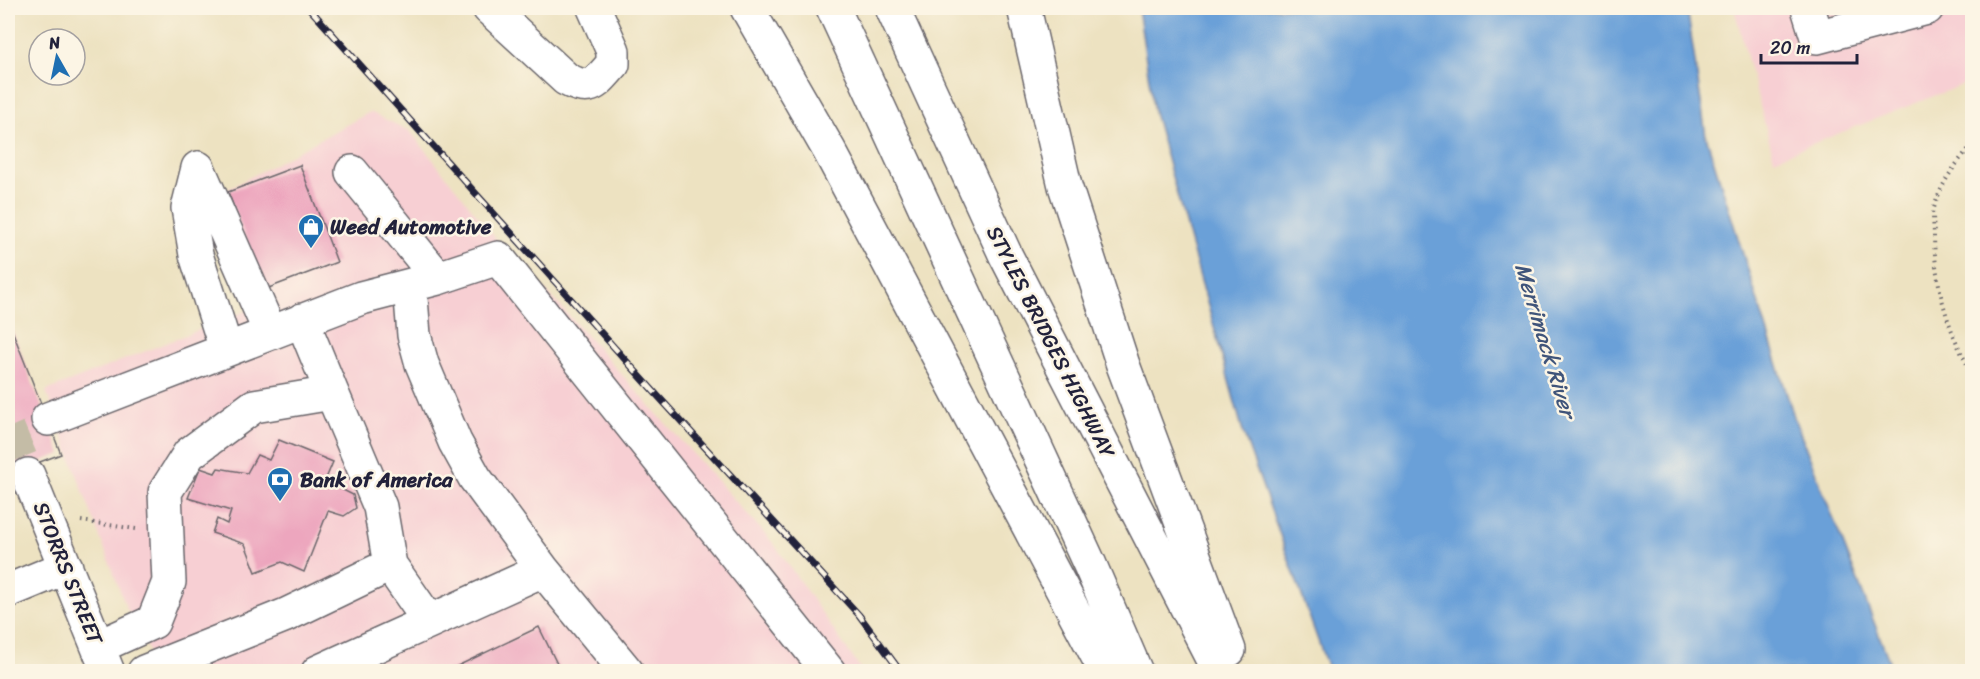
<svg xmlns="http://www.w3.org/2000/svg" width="1980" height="679" font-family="Sriracha,sans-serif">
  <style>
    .built { fill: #f7cfd3 }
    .water { fill: #6ba0d8; stroke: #46618a; stroke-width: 1.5 }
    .building { fill: #eda6be }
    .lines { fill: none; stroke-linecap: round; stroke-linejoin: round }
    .minor-tunnel { stroke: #c4bca6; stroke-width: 33; stroke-dasharray: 33 16; stroke-linecap: butt }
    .minor-casing { stroke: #69656a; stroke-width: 36 }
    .highway-casing { stroke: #69656a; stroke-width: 36 }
    .path { stroke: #69656a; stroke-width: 4; stroke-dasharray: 1.5 4.5; stroke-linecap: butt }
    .minor { stroke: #fff; stroke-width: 33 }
    .highway { stroke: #fff; stroke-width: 33 }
    .rail-casing { stroke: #22223b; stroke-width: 7 }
    .rail { stroke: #fcf5e5; stroke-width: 4.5; stroke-dasharray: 14; stroke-linecap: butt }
    .labels { text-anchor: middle; stroke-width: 5; stroke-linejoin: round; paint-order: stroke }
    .poi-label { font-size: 21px; font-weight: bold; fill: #22223b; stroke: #fcf5e5; text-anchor: start }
    .street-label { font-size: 21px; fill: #22223b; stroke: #fcf5e5 }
    .water-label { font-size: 22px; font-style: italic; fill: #3f547a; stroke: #fcf5e5 }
  </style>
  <rect width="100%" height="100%" fill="#fcf5e5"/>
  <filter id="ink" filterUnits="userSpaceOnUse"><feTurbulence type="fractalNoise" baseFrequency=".0167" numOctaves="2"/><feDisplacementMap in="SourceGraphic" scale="12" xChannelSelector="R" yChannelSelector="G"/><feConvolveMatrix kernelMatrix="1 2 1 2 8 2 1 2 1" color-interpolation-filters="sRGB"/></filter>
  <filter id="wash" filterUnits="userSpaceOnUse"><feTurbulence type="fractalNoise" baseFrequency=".008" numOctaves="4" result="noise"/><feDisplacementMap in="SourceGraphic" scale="24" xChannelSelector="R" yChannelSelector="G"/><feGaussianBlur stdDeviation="1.35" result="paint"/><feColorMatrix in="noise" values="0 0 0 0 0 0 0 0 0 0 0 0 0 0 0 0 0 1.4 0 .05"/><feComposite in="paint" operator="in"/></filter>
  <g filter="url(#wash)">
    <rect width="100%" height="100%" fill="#ede2c1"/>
    <path class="built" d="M1734,8H1972V81L1774,159Z
      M370,112L410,131L497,240L563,309L774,544L862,671H159L126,607L46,391L266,303L223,192Z"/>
    <path class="water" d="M1138,8H1687L1706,136L1795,420L1893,671H1329L1244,435L1154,112Z"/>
    <g id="blocks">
      <path class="building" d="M300,165L337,262L266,289L228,192Z
        M8,320L61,454L8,474Z
        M279,440L333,462L325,481L353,495L356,508L344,516L328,511L304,572L282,562L256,572L245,544L212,533L217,519L227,524L231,511L188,498L200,468L215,473L218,468L247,473L257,455L269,460Z
        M539,627L561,672H445Z"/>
    </g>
  </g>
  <g filter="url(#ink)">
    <use href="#blocks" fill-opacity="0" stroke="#69656a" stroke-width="1.5"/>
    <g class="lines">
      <path class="minor-tunnel" d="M8,428L28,475"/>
      <defs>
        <path id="minor" d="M489,8L566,79C591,93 596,83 613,64V51L594,8
          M1808,8L1817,37L1927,8
          M198,168L188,208L196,255L226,349
          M198,168L270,332
          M352,172L438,278
          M302,320L332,393
          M48,419L361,298L438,278L498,258L829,672
          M28,475L108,672
          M390,565L429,621
          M543,570L627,672
          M8,591L66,567
          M98,647L153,622L169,582L165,492L189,454L254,406L332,393L380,507L390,565L286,615L144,672
          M318,672L543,570L475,478L455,442L422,364L414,335L410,286"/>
        <path id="highway" d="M747,8L829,150L1106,672
          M833,8L1090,565L1136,672
          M892,8L1006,256L1220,672
          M1024,8L1065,186L1123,365L1229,650"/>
      </defs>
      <use href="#minor" class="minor-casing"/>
      <use href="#highway" class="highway-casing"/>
      <path class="path" d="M1972,145C1956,163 1941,183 1934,208C1932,216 1934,227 1934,236C1935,285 1947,330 1972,373
        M81,521L136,529"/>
      <use href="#minor" class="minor"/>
      <use href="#highway" class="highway"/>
      <defs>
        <path id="rail" d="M309,8L657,395L859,615L901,672"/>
      </defs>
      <use href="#rail" class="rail-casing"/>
      <use href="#rail" class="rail"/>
    </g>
  </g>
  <defs>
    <symbol id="shop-pin" viewBox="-11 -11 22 30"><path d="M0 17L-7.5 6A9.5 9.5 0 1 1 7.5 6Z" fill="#1f6fb2" stroke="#fcf5e5"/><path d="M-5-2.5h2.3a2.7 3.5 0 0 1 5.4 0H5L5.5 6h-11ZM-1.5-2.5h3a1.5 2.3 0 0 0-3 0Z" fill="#fff"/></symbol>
    <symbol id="bank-pin" viewBox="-11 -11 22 30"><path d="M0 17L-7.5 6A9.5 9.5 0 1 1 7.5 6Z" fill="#1f6fb2" stroke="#fcf5e5"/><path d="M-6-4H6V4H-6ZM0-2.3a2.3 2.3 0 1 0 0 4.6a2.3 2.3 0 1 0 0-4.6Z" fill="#fff"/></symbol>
  </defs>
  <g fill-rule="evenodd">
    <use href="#shop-pin" x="296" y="212" width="30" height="40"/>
    <use href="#bank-pin" x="265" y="465" width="30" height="40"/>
  </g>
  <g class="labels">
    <g class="poi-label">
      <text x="330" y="234">Weed Automotive</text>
      <text x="300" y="487">Bank of America</text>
    </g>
    <g class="street-label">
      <text transform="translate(1051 342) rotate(63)" y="7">STYLES BRIDGES HIGHWAY</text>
      <text transform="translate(68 573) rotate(68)" y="7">STORRS STREET</text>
    </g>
    <g class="water-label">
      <text transform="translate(1546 340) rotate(73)" y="8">Merrimack River</text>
    </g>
  </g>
  <rect width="1980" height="679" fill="none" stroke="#fcf5e5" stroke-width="30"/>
  <g transform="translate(57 57) rotate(351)"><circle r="28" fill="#fcf5e5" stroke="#a5a1a1" stroke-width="1.5"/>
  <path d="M0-4.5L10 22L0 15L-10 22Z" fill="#1f6fb2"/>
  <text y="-9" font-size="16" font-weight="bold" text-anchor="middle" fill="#22223b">N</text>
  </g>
  <path d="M1761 54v9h96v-9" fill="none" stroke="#22223b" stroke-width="3"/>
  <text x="1770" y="54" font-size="18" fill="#22223b" stroke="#fcf5e5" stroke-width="4.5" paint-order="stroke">20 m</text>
</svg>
